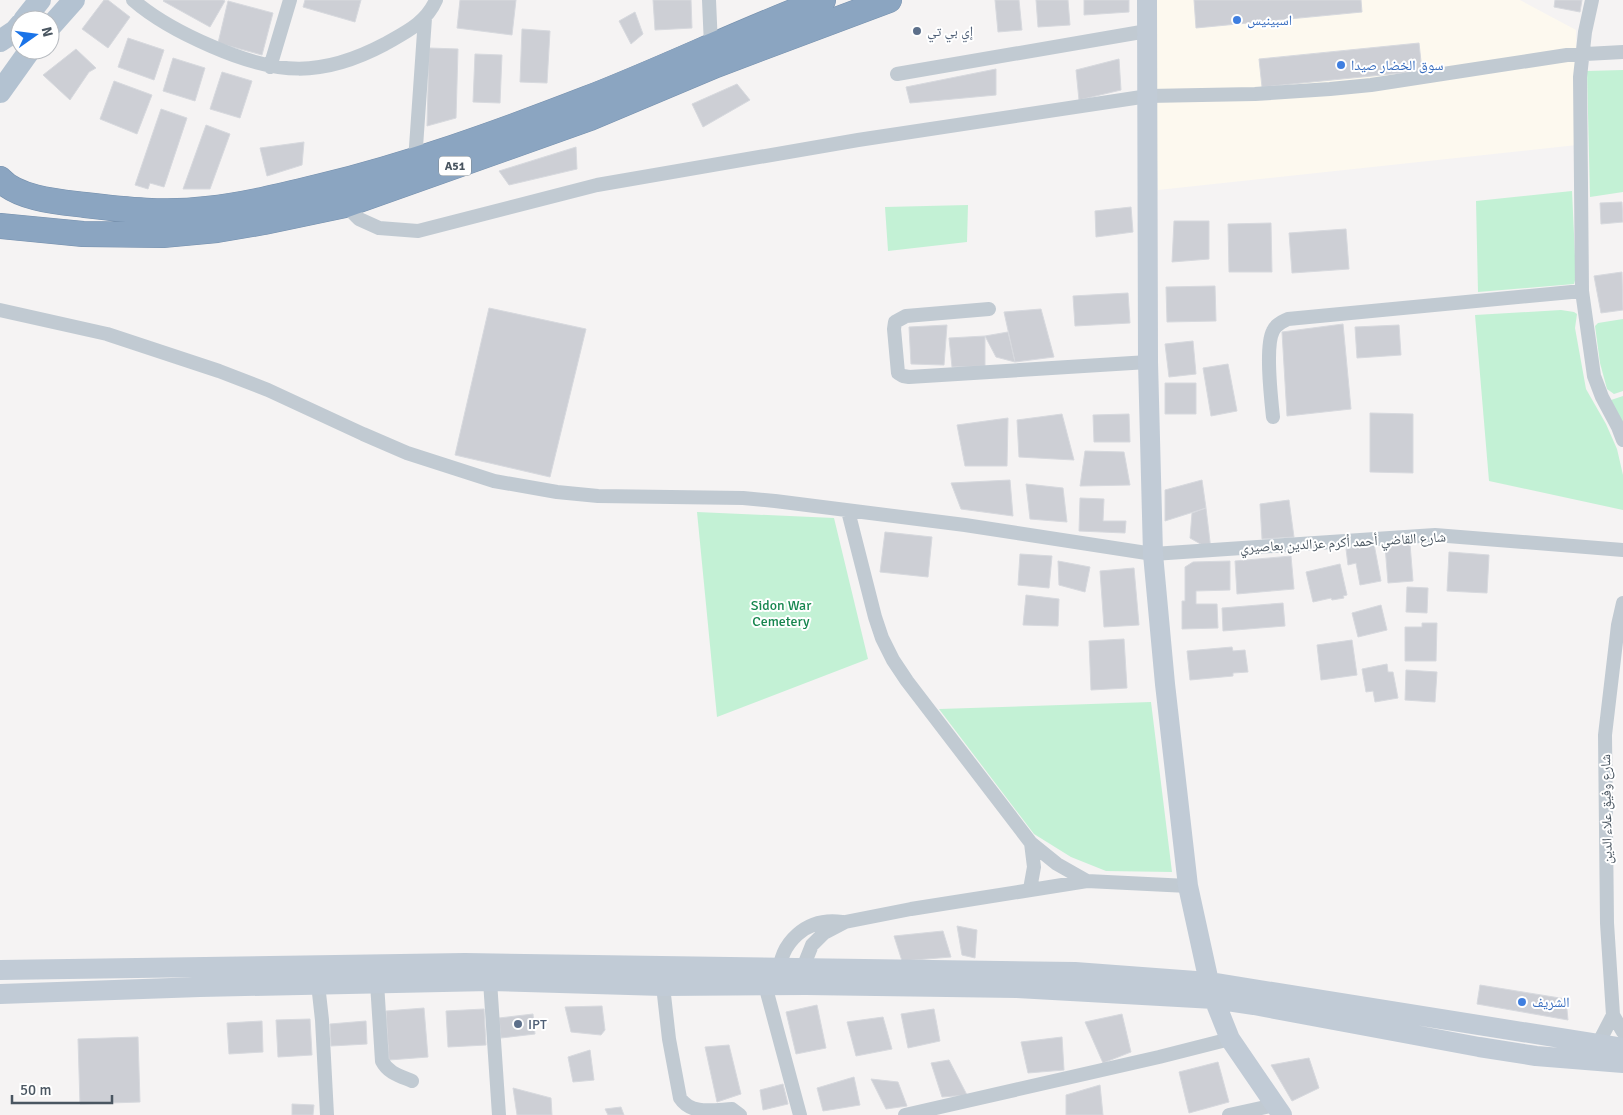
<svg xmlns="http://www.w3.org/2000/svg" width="1623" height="1115" font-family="Signika,'Noto Naskh Arabic',sans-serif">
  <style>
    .commercial { fill: #fdf9ef }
    .green { fill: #c3f1d5 }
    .building { fill: #cdcfd5; stroke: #d7d9de }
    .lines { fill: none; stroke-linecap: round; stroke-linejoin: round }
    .highway-casing { stroke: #7690ad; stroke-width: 26 }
    .street { stroke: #c1cad2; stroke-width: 14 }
    .secondary { stroke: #c1cbd6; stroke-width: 20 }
    .primary { stroke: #b3c2d1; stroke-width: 22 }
    .highway { stroke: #8ba5c1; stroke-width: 25 }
    .shop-dot { fill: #3f7fe0; stroke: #fff; stroke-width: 2 }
    .service-dot { fill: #5c6f8a; stroke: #fff; stroke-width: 2 }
    .labels { text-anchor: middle; stroke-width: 4; stroke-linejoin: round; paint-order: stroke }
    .shield { fill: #fff; stroke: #808990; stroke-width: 1 }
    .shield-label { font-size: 12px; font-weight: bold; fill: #4a5661 }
    .shop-label { font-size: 14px; fill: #366cbe; stroke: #fff; text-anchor: start }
    .service-label { font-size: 14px; fill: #4e5e75; stroke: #fff; text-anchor: start }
    .street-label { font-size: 14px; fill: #4a5661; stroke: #fff }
    .park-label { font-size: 14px; fill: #17864f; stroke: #fff }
  </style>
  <rect width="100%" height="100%" fill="#f5f3f3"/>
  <path class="commercial" d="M1152,0H1520L1576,30L1577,145L1158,190Z"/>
  <path class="green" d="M1623,70V192L1590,197L1587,71Z
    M1572,191L1576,277L1574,284L1478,292L1476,201Z
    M968,205L967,242L888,251L885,207Z
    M1561,310L1574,312L1577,314L1575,328L1586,389L1606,424L1617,449L1623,475V510L1489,481L1475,315Z
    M1623,319V391L1614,394L1607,389L1600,363L1595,326L1598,323Z
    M1623,396V430L1611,400Z
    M697,512L834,518L868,659L717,717Z
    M1151,702L1172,872L1106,871L1071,857L1034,834L939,709Z"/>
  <path class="building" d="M104,0H108L130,17L108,48L82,29Z
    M164,0H223L225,1L210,27L163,1Z
    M305,0H361L355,22L303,7Z
    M460,0H516L512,35L457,28Z
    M653,0H691L692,28L655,30Z
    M995,0H1019L1022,30L998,32Z
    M1036,0H1068L1070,25L1038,27Z
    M1084,0H1129V12L1084,15Z
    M1194,0H1361L1362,12L1196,28Z
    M1555,0H1582L1580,12L1554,7Z
    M228,1L273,13L262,55L218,43Z
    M635,12L643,34L631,44L619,21Z
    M522,29L550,31L547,83L520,82Z
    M128,38L164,50L154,80L118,67Z
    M1419,43L1422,71L1262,87L1259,59Z
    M429,48L458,49L456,118L427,126Z
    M76,49L96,68L89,72L70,100L43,75Z
    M475,54L502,55L500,103L473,102Z
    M173,58L205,68L195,101L163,91Z
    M1119,59L1121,90L1079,100L1076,70Z
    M996,69V95L910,103L906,87Z
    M222,72L252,81L240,118L210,109Z
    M114,81L152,95L137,134L100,119Z
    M737,84L750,100L703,127L692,104Z
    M161,109L187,118L164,187L150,183L148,189L135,185Z
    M206,125L230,134L210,189H183Z
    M304,142L302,165L267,176L260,148Z
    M576,147L577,169L509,185L499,171Z
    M1622,202L1623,222L1601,224L1600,203Z
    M1131,207L1133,232L1096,237L1095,211Z
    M1174,221H1209V259L1172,262Z
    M1271,223L1272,272H1229L1228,224Z
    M1346,229L1349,269L1292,273L1289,233Z
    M1622,272L1623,310L1601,313L1594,276Z
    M1215,286L1216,321L1167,322L1166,287Z
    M1128,293L1130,323L1075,326L1073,296Z
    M489,308L586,329L550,477L455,455Z
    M1041,309L1054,357L1015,362L1004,312Z
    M1343,324L1351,409L1287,416L1282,332Z
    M947,325L944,365L911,364L909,327Z
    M1399,325L1401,355L1357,358L1355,327Z
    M1008,332L1015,362L996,357L985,336Z
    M985,336V366L952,367L949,338Z
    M1193,341L1196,374L1169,377L1165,344Z
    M1228,364L1237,411L1211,416L1203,368Z
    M1165,383H1196V414H1165Z
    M1370,413L1413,414V473L1370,472Z
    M1062,414L1074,460L1019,457L1017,420Z
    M1129,414L1130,442H1094L1093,415Z
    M1008,418L1007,466H965L957,425Z
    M1085,451L1124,452L1130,485L1080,486Z
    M1010,480L1013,516L961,509L951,483Z
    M1202,480L1206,508L1165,521V490Z
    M1026,484L1063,488L1067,522L1030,519Z
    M1080,498L1104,499L1103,521H1126L1125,533L1079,531Z
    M1289,500L1294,537L1262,539L1260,504Z
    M1206,508L1211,550L1190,538L1192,513Z
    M885,532L932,537L928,577L880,572Z
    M1374,544L1381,581L1360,585L1356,563L1348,565L1346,549Z
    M1410,544L1413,581L1388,583L1385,546Z
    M1449,552L1489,555L1487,593L1447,591Z
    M1020,554L1052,556L1049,588L1018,585Z
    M1291,556L1294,589L1237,594L1235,561Z
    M1058,561L1090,567L1085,592L1059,585Z
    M1230,561V590L1196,591V604H1217L1218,628L1182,629V601H1185V567L1193,562Z
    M1340,564L1347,595L1343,596L1344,598L1332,600L1331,598L1313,602L1306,572Z
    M1134,568L1139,625L1104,627L1100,571Z
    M1407,587L1428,588L1427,613L1406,612Z
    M1026,595L1059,599L1058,626L1023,625Z
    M1283,603L1285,626L1223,631L1222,608Z
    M1381,605L1387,630L1358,637L1352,613Z
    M1422,623H1437L1436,661H1405V627H1422Z
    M1124,639L1127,688L1091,690L1089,641Z
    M1352,640L1357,675L1321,680L1317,645Z
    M1232,647L1233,651L1245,650L1248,672L1233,673V676L1190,680L1187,651Z
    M1387,664L1388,672H1393L1398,698L1375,702L1373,691L1366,692L1362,669Z
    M1406,670L1437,672L1435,702L1405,700Z
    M957,926L977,930L975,958L962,955Z
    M943,931L951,957L902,961L894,936Z
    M1480,985L1566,999L1568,1020L1477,1004Z
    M817,1005L826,1048L796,1054L786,1012Z
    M602,1006L605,1030L601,1035L571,1032L565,1007Z
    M424,1008L428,1057L389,1060L386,1011Z
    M484,1009L486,1045L448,1047L446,1011Z
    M934,1009L940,1041L908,1048L901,1014Z
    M533,1014L535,1034L501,1038L499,1018Z
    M1122,1014L1131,1052L1103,1063L1085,1022Z
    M883,1017L892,1049L856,1056L847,1022Z
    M310,1019L312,1055L278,1057L276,1020Z
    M262,1021L263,1052L229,1054L227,1023Z
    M366,1021L367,1044L331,1046L330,1024Z
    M138,1037L140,1102L80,1104L78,1039Z
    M1062,1037L1064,1070L1028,1073L1021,1042Z
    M729,1045L741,1094L717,1102L705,1047Z
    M590,1050L594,1080L573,1082L568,1057Z
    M1309,1058L1319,1088L1292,1101L1271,1065Z
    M949,1060L967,1095L942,1097L931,1063Z
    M1218,1062L1229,1102L1189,1113L1179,1072Z
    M854,1077L860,1105L823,1111L817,1088Z
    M871,1079L898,1082L907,1106L886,1109Z
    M783,1084L788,1104L763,1110L760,1090Z
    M1100,1085L1103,1115H1066V1095Z
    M513,1088L551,1098L552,1115H517Z
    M292,1104L314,1105L313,1115H292Z
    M621,1107L624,1115H608L605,1109Z"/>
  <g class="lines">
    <defs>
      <path id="highway" d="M0,179C18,199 60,202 85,205C126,210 166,214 207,209C244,205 281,196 318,187C409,165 498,133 586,99C666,68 743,30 823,0
        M0,226L83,234L163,235L217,230L264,222L345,205L590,118L716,65L889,0"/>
    </defs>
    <use href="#highway" class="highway-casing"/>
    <path class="street" d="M133,0C156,20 183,34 211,46C277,75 321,78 385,44C406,32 426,23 436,0
      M709,0L711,46
      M1592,0L1585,32L1580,77L1582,291L1594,376L1602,397L1618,427L1623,440
      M270,67L290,0
      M897,74L1147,31
      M415,161L425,18
      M345,205L359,219L379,228L418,231L597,185L858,140L1148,96L1255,94L1330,89L1371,85L1567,55L1623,52
      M989,309L906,316L895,322L894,329L898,373L903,376L909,377L1148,362
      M0,310L107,334L219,371L268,390L363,434L407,453L494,481L557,492L598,496L743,498L775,501L965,525L1153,554L1435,535L1623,550
      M1273,417C1271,398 1265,346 1273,331C1276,324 1282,322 1288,319L1582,291
      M848,511L875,617L882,638L893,660L907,681L1031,843L1057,864L1087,881
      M1623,603L1618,625L1605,735L1607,923L1613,1015L1623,1032
      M1030,889L1034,867L1031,843
      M806,976V960L812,945L824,933L845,922L911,909L1087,881L1188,886
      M779,977C779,942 807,917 842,922
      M490,981L499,1115
      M377,983L382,1061C388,1073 400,1076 412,1081
      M318,984L322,1020L327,1115
      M765,985L800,1115
      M663,986L669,1039L680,1098C691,1115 713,1110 732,1109L740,1115
      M1598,1044L1613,1015
      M905,1115L1159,1057L1230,1039
      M1229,1115L1275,1105"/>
    <path class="secondary" d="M1147,0L1148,362L1153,554L1165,684L1188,886L1209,982
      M0,970L465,963L1075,972L1209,982L1623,1048
      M0,994L200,987L490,981L663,986L806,985L1017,988L1214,999L1254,1005L1479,1047L1536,1056L1623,1063
      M1214,999L1230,1039L1282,1115"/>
    <path class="primary" d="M24,20L40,0
      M50,27L74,0
      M0,41L15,31L20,25
      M0,92L30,50"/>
    <use href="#highway" class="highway"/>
  </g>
  <g class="shop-dot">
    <circle cx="1237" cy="20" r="5"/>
    <circle cx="1341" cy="65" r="5"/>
    <circle cx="1522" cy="1002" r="5"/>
  </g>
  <g class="service-dot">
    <circle cx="917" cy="31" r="5"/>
    <circle cx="518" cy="1024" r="5"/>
  </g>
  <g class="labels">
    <rect class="shield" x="439" y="156.5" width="32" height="19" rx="4"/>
    <g class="shield-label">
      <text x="455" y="170">A51</text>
    </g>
    <g class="shop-label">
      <text x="1247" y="25">اسبينيس</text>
      <text x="1351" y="70">سوق الخضار صيدا</text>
      <text x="1532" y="1007">الشريف</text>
    </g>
    <g class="service-label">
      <text x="927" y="36">إي بي تي</text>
      <text x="528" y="1029">IPT</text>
    </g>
    <g class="street-label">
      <text transform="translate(1343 542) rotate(-3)" y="5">شارع القاضي أحمد أكرم عزالدين بعاصيري</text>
      <text transform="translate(1606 809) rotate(-91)" y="5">شارع وفيق علاء الدين</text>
    </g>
    <g class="park-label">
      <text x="781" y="610">Sidon War<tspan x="781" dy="16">Cemetery</tspan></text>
    </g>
  </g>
  <g transform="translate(35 35) rotate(76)"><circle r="24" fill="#ffffff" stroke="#b7bbc0"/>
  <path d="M0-4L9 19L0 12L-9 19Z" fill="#1a73e8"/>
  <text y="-8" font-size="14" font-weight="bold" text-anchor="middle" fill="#4a5661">N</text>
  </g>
  <path d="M12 1095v8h100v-8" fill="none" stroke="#4a5661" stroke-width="2.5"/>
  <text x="20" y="1095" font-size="15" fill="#4a5661" stroke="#ffffff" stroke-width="4" paint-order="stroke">50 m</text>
</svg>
